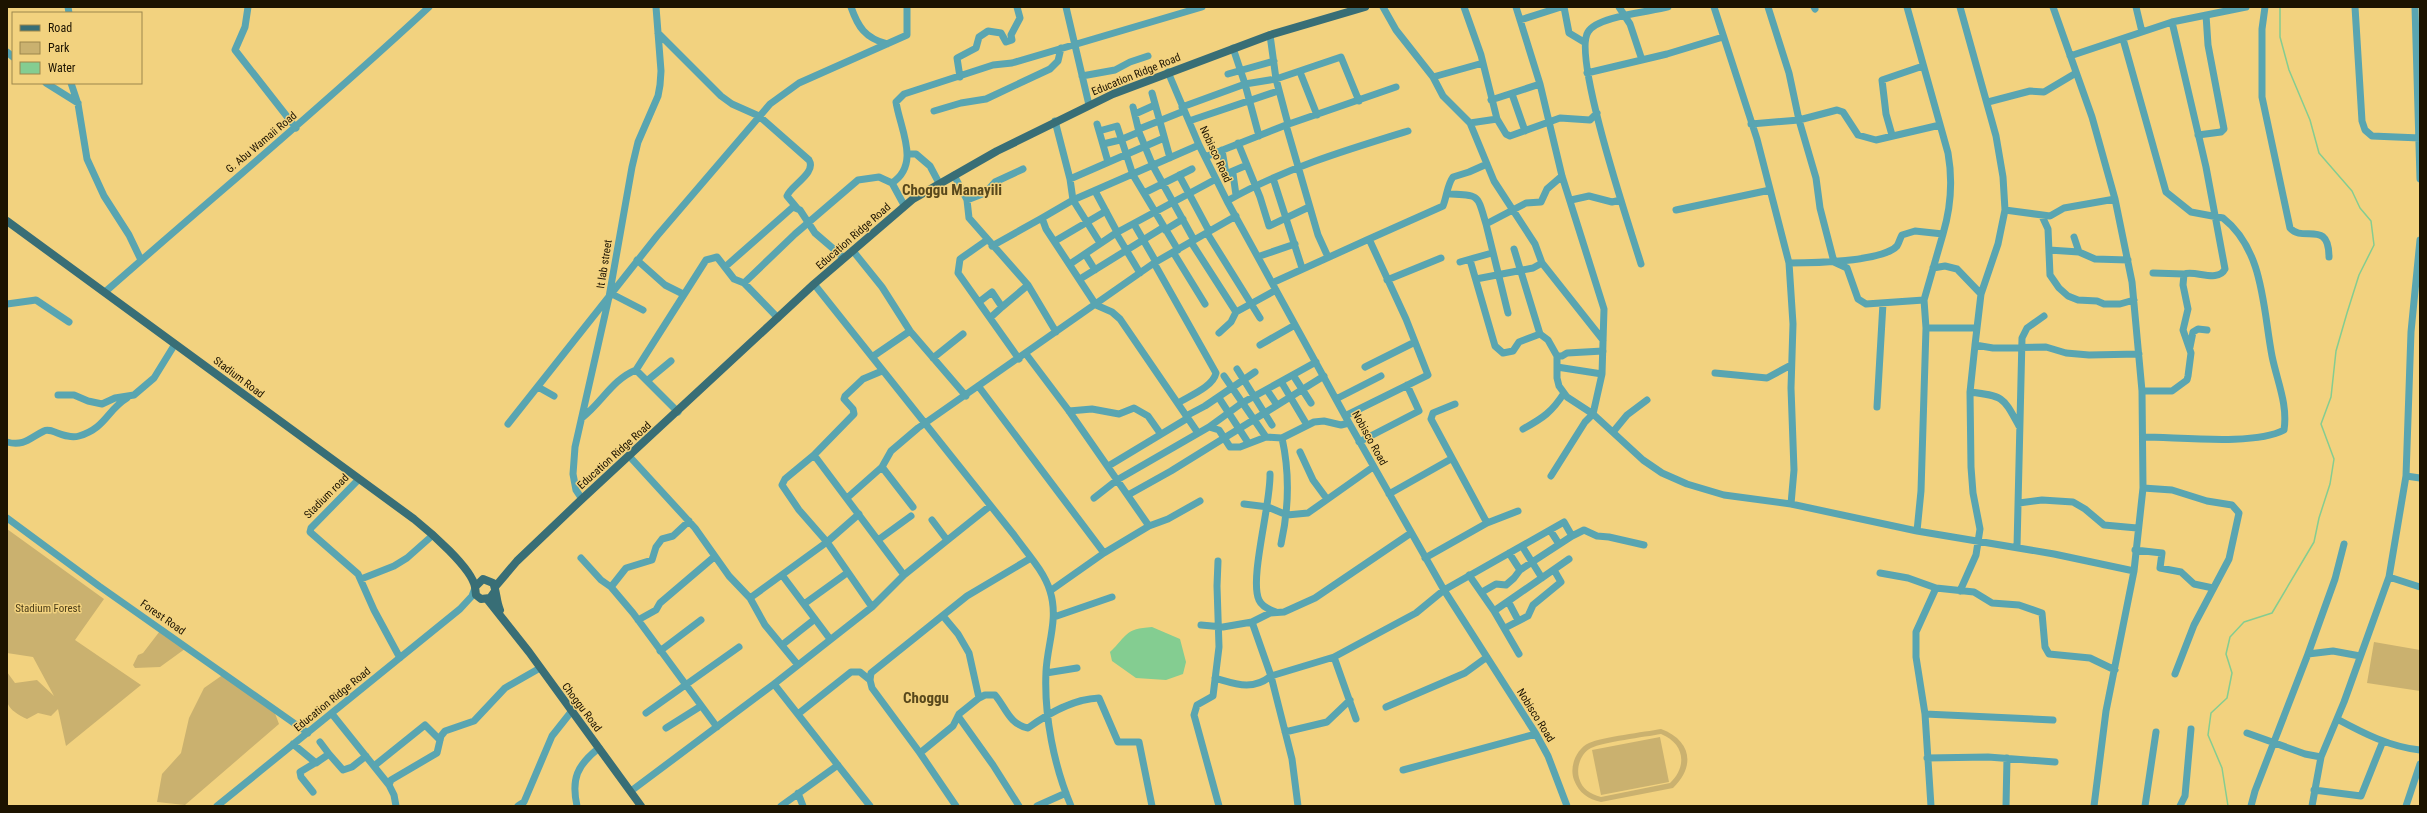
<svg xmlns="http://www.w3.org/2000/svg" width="2427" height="813" font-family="'Roboto Condensed',sans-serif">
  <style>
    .green { fill: #cab16f; fill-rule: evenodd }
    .water { fill: #84cd91 }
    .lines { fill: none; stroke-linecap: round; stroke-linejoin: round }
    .stream { stroke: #84cd91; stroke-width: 1.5 }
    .minor { stroke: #59a5b1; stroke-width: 7 }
    .major { stroke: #386e76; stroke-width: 8 }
    .labels { text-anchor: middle; stroke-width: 3; stroke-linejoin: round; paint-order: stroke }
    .street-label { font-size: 11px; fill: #1c1300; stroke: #f2d27f }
    .park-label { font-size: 11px; fill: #4b3d18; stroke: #f2d27f }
    .district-label { font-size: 15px; font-weight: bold; fill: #58481c; stroke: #f2d27f }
  </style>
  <rect width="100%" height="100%" fill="#f2d27f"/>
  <path class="green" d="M7,529L104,599L75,640L141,685L66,746L58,709L51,716L38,713L27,719C0,706 7,699 7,672L15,683L37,680L54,696L33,657L7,653Z
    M163,627L189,646L160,667L135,668L133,665L138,655L143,653Z
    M2374,642L2420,650V691L2367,683Z
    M224,674L273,708L279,724L185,805L157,802L162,774L181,753L189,718L204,688Z
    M1661,729C1691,740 1696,766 1673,788L1601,802C1588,799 1579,793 1574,780C1569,767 1576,749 1589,743C1602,737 1645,732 1661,729ZM1661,734C1684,743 1688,766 1670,783L1601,797C1590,794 1582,789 1579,778C1576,767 1581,753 1591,748C1603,742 1645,737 1661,734Z
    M1660,737L1669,782L1601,795L1592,750Z"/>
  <path class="water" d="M1152,627L1180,639L1186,662L1183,674L1166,680L1136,678L1112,661L1110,652C1128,635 1124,629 1152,627Z"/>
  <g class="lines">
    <path class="stream" d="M2228,806L2222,768L2208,735L2211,713L2227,698L2232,673L2226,654L2230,637L2244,622L2272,613L2314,542L2319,518L2330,484L2334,459L2321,424L2331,397L2336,351L2347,313L2359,275L2374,245L2371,221L2360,208L2352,191L2319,153L2310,120L2289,70L2280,37V7"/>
    <path class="minor" d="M68,7L69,13
      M248,7L245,27L235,50L296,128
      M851,7C858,27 865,38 887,44
      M1066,7L1089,105
      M1383,7L1396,30L1433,77L1443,96L1470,123L1494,181L1535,244L1542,263L1603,340
      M1464,7L1481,55L1497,119L1506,134L1510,136L1560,118L1590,120L1597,113
      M1516,7L1540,84L1562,176L1604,309L1602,374L1593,414L1585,422L1551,476
      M1564,7L1569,33L1584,42
      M1619,7L1630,24L1642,60
      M1714,7L1757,139L1789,263L1793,324L1791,388L1794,470L1791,504
      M1768,7L1789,73L1799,120L1816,178L1820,208L1834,262L1847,268L1858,299L1866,304L1924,300
      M1814,7L1815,9
      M1907,7L1948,153C1953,181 1951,207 1943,234
      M1960,7L1996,136L2003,177L2005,210L1998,244L1981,294L1977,328
      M2053,7L2092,117L2115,199L2132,282L2142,391L2143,488L2134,571L2106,711L2094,806
      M2136,7L2142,32
      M2265,7L2262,29V97L2290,228C2303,243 2329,219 2329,257
      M2355,7L2362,121L2365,130L2372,136L2420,138
      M2415,7L2420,179
      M1520,20L1561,7
      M658,33L721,96L732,104L759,116L809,160C817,173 790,186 787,196L797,208
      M1270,35L1276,79L1288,124
      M2123,39L2166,192L2191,212L2223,218C2264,250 2263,309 2272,356C2277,381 2288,404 2284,430C2254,446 2178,437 2143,437
      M1233,48L1245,84L1259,136
      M7,52L13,57
      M2070,56L2172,22L2246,7
      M1168,72L1199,145L1227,201L1349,423L1444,590L1536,734L1548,756L1567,806
      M1300,72L1317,115
      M1587,73L1667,54L1723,37
      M1228,74L1274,61
      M1082,76L1115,70L1130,62L1148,56
      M960,77L957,58L976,48L979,37L988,31L1001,33L1006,42L1012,40L1011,35L1020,18L1017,7
      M1433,77L1483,63
      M46,83L78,103
      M71,83L78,104L87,159L104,196L129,235L141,260
      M1152,93L1170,158
      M1512,94L1525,131
      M1491,100L1540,84
      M1988,102L2030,91L2044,92L2076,73
      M1133,107L1139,132L1153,166L1194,240
      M1182,107L1245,84L1276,79L1341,57L1359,101
      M934,111L961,103L986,99L1050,69L1058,61L1061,48
      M1135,114L1155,105
      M1055,121L1070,179L1073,200L1100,243
      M1189,121L1278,91
      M1470,123L1497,119
      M1097,124L1108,162
      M1751,124L1799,120L1837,110L1843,112L1858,135L1876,140L1940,125
      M1286,125L1318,235L1328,257
      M1139,129L1184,111
      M1099,131L1117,126L1133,175L1178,250
      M1892,135L1886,114L1882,80L1923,66
      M2198,135L2221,132L2224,129L2208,45L2206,15
      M1238,143L1260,197L1269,226L1309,207
      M1103,144L1120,140L1139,132
      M1222,150L1226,174L1247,165
      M909,154H916L930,166L939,183
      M1205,157L1286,125L1396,87
      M1233,174L1236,195
      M954,175L967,200L969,218L1028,285L1056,332
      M1179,175L1209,231
      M1273,178L1302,268
      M1070,179L1164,138
      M1095,191L1117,232
      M1144,193L1192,169
      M1448,194C1480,195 1477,194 1486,224
      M967,200L985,193L995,182L1023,169
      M1571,200L1589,196L1612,202L1621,200
      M1227,201C1283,169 1346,150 1408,131
      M904,205L892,183C921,164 900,129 896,102L904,94L993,65L1012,63L1202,7
      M1676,210L1770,190
      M2005,210L2050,216L2064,208L2115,199
      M2042,216L2048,229L2050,275L2059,288L2068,296L2078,300L2097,301L2104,304H2120L2134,300
      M1134,224L1156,262
      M1165,230L1183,219
      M1116,233L1140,273
      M1207,233L1260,318
      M2074,237L2079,252
      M1369,239L1443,206C1447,196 1447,185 1453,177L1469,172L1487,164
      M987,240L960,259L958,273L1019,359
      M1055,241L1106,211
      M1191,242L1236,312
      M992,246L1042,218
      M1514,249L1540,334
      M2049,250L2079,252L2095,259L2128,260
      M853,251L882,287L910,331L966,396
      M1173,252L1205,304
      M1085,254L1095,270
      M1260,256L1295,244
      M637,260L665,285L683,294
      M1470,260L1495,346L1503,353L1513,351L1519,342L1540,334L1548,340L1557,356H1562L1567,353L1603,351
      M1460,262L1492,253
      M1154,263L1216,373C1213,387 1189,396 1178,403
      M1789,263C1811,263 1882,262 1897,246C1899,243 1900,238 1902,235L1915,231L1943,234L1924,300L1926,328H1977L1975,345L1993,348L2046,347L2066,353L2089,355L2139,354
      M1070,264L1116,233L1216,179
      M1641,264C1630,228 1572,57 1588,32C1597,16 1650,12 1668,7
      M725,267L793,207L800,210L815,233L844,258
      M1933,268L1945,266L1957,269L1981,294
      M2153,273L2184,274
      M1080,279L1164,227
      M1476,279L1533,268L1542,263
      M1387,280L1441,258
      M744,283L778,318
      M1272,283L1369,239L1406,319L1428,375L1345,416
      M814,284L1014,535C1026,552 1044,571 1050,591C1059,619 1047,645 1046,672C1044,716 1054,766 1071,806
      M105,292C213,197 324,105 429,7
      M612,294L643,310
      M979,302L992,292L1002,307L990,318
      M7,304L36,300L69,322
      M1002,307L1028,285
      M1508,313L1486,224L1526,203L1541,202L1547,189L1562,176
      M1219,333L1231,322L1236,312L1276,290
      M1260,345L1295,325
      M2190,347L2193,332L2198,329L2207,330
      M1026,354L1069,411L1149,526
      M1557,356V378L1559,386L1567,397L1593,414L1643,460L1662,473L1687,484L1724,495L1791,504L1917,531L2054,554L2134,571
      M872,357L910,331
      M933,358L963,334
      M1365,367L1415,342
      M1557,367L1602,374
      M1237,369L1272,425
      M636,370L678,412
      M1715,373L1767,378L1791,365
      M1293,375L1311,403
      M1224,376L1266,437
      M648,380L671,361
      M1282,383L1307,425
      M538,387L554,396
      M979,387L1104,553
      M1267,390L1277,405
      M2142,391H2172L2187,380L2188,376L2191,353L2183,330L2188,309L2183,285L2184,274C2196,270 2218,283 2225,269L2206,167L2172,22
      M1970,392C2004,396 2003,397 2019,426
      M58,395H74L88,401L102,404L115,398L134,395L154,378L175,344
      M1219,398L1247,441
      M1336,399L1381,376
      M1455,404L1433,413L1431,419L1487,523
      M1877,407L1883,303
      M1069,411L1092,409L1119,414L1134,408L1148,416L1160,433
      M1186,416L1205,406L1255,372
      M583,417C602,402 613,379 636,370L706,260L717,257L734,279L744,283L795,234L858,180L879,177L892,183
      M508,424L657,236L770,104L799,83L907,35V7
      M1209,427L1242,403L1316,362
      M1523,429C1543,418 1552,412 1564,393
      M1613,432L1627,415L1647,400
      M1198,433L1120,319L1112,312L1096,305L1046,229L1042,218L1073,200L1199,145
      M7,442C24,447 31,437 44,431C51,427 65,440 79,436C106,428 107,410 127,398
      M1359,442L1419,411L1407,385
      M1300,452L1313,480L1327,499
      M630,457L695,528L729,576L750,598L765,625L798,665
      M1110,465L1188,418
      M882,467L913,507
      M1270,474C1271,504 1249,579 1259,600C1262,607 1270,610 1276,612
      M2406,476L2420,478
      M359,479L311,528L310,532L358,574L374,610L400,658
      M2143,488L2172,490L2207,501L2232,505L2239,513L2229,559L2194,625L2175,674
      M1389,494L1451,459
      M1128,495L1171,471L1324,376
      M847,498L882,467L891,451L918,428L1154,263L1236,216
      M1094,498L1117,480L1209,427L1219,430L1230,447H1240L1266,437L1282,438L1314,422L1324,421L1341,425L1349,423
      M582,499L576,490L573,474L575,447L609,297L632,167L638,142L658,96L660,85L661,71L656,7
      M2019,503L2042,500L2073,502L2085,509L2104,525L2137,528
      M1244,504L1268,507L1287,515L1308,513L1373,467
      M7,518L99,586L308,733
      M932,520L947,540
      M1550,530L1559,544
      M1917,531L1921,491L1926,328
      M878,540L911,516
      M1281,544C1289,508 1290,474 1282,438
      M1522,546L1542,578
      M2017,547L2022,338L2027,328L2044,316
      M2135,550L2162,553L2160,568L2181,572L2194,584L2213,588
      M1509,553L1520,570
      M581,558L601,580L611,587L633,613L717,727
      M1425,558L1487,523L1518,511
      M1218,561L1217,586L1219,647L1213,696L1197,705L1194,715L1219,806
      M1880,573L1908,578L1936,588L1974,592L1992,603L2019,605L2042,613L2045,647L2049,654L2090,658L2115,670
      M782,575L830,639
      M904,575L990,506
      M1469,575L1494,611L1519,654
      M2389,577L2406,476L2411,332L2420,240
      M361,579L394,566L407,558L433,535
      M611,587L626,568L652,560L656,547L662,539L673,536L689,521
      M1050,591L1104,553L1149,526L1168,519L1200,501
      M1960,591L1976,555L1980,529L1973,493L1971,467L1970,392L1975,345
      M1482,592L1496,584L1506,585L1514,578L1520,570L1572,536
      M750,598L827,542L859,514
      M1508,601L1518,620
      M804,604L847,573
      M872,607L827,542L799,510L782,485L785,479L814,455L854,414L853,409L844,399L845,396L863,379L882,371
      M1494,611L1569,559
      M943,616L958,634L969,653L979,698
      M1054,617L1112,597
      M638,620L656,610L660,603L714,557
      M1201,625L1223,627L1252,622L1270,613L1284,612L1315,598L1411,533
      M1505,628L1528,616L1533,605L1561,582L1554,570
      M782,645L815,619
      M660,651L701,620
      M2308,654L2335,579L2344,544
      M1334,657L1356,719
      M1046,673L1077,668
      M1215,678C1236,684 1252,691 1271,676L1252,622
      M774,684L870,806
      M1386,707L1465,673L1487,657
      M646,713L739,647
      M332,714L389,785
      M798,714L851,672H860L870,680
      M1925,714L2053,720
      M958,716L993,765L1019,806
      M2337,719C2363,733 2390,747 2420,750
      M666,728L701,706
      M1285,732L1327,722L1350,700
      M2247,733L2305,754L2321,757
      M293,744L316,763L329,754L320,742
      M920,753L953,726L959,714L979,698L985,695H995C1006,708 1009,724 1028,728C1049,713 1073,699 1099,698L1118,742H1139L1152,806
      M329,754L343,770L352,767L366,756
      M1927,758L1988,757L2055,762
      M374,766L425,725L440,740
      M1403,770L1536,734
      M2314,790L2361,796L2383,741
      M631,791L774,684L872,607L904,575L814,455
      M313,792L301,777L300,772L315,763
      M798,793L803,806
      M217,806L460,609L472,596L475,588
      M396,806L394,795L389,785L391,780L437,753L441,736L445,731L474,721L505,688L540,668
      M518,806L524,802L552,736L571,712
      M577,806C571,779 577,765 599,748
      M781,806L838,765
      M956,806L920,753L872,688L870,680L871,673L967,596L1031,558
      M1037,806L1066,793
      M1298,806L1292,759L1271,676L1334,657L1416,613L1444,590L1564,522L1572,536L1584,530L1597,536L1609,537L1644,545
      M1931,806L1925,714L1916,657V632L1936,588
      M2006,806L2007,758
      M2145,806L2156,732
      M2180,806L2185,796L2191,729
      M2251,806L2255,791L2308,654L2333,651L2360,656
      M2312,806L2321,757L2344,702L2389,577L2420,587
      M2406,806L2420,764"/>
    <path class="major" d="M7,221L414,519C429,531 472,568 475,587
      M495,587L517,561L582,499L814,284L913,199L997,151L1113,94L1270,35L1365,7
      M495,591L490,598L481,599L476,595L475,587L483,579L493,583C497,592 496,601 500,610
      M487,599L529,652L641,806"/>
  </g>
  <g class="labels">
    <g class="street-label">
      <text transform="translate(1136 74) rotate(-22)" y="4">Education Ridge Road</text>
      <text transform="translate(261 142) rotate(-40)" y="4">G. Abu Wamaii Road</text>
      <text transform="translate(1216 154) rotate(65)" y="4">Nobisco Road</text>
      <text transform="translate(853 236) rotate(-41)" y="4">Education Ridge Road</text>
      <text transform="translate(604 264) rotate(-81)" y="4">It lab street</text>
      <text transform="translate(239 377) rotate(37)" y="4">Stadium Road</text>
      <text transform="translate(1370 438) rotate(61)" y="4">Nobisco Road</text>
      <text transform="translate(614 455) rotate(-42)" y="4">Education Ridge Road</text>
      <text transform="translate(326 496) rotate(-45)" y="4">Stadium road</text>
      <text transform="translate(163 617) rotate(35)" y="4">Forest Road</text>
      <text transform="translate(332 699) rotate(-39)" y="4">Education Ridge Road</text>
      <text transform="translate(582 707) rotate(53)" y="4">Choggu Road</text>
      <text transform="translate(1536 715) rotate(58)" y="4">Nobisco Road</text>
    </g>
    <g class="park-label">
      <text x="48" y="612">Stadium Forest</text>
    </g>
    <g class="district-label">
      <text x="952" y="195">Choggu Manayili</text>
      <text x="926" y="703">Choggu</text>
    </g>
  </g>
  <rect width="2427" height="813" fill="none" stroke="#1c1300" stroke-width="16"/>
  <rect x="12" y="12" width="130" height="72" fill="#f2d27f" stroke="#9c864c"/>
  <rect x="20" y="25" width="20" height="6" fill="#386e76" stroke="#9c864c"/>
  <text x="48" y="32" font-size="12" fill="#1c1300">Road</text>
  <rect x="20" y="42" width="20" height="12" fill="#cab16f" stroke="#9c864c"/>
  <text x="48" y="52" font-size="12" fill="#1c1300">Park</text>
  <rect x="20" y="62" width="20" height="12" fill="#84cd91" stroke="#9c864c"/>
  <text x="48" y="72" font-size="12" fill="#1c1300">Water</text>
</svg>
